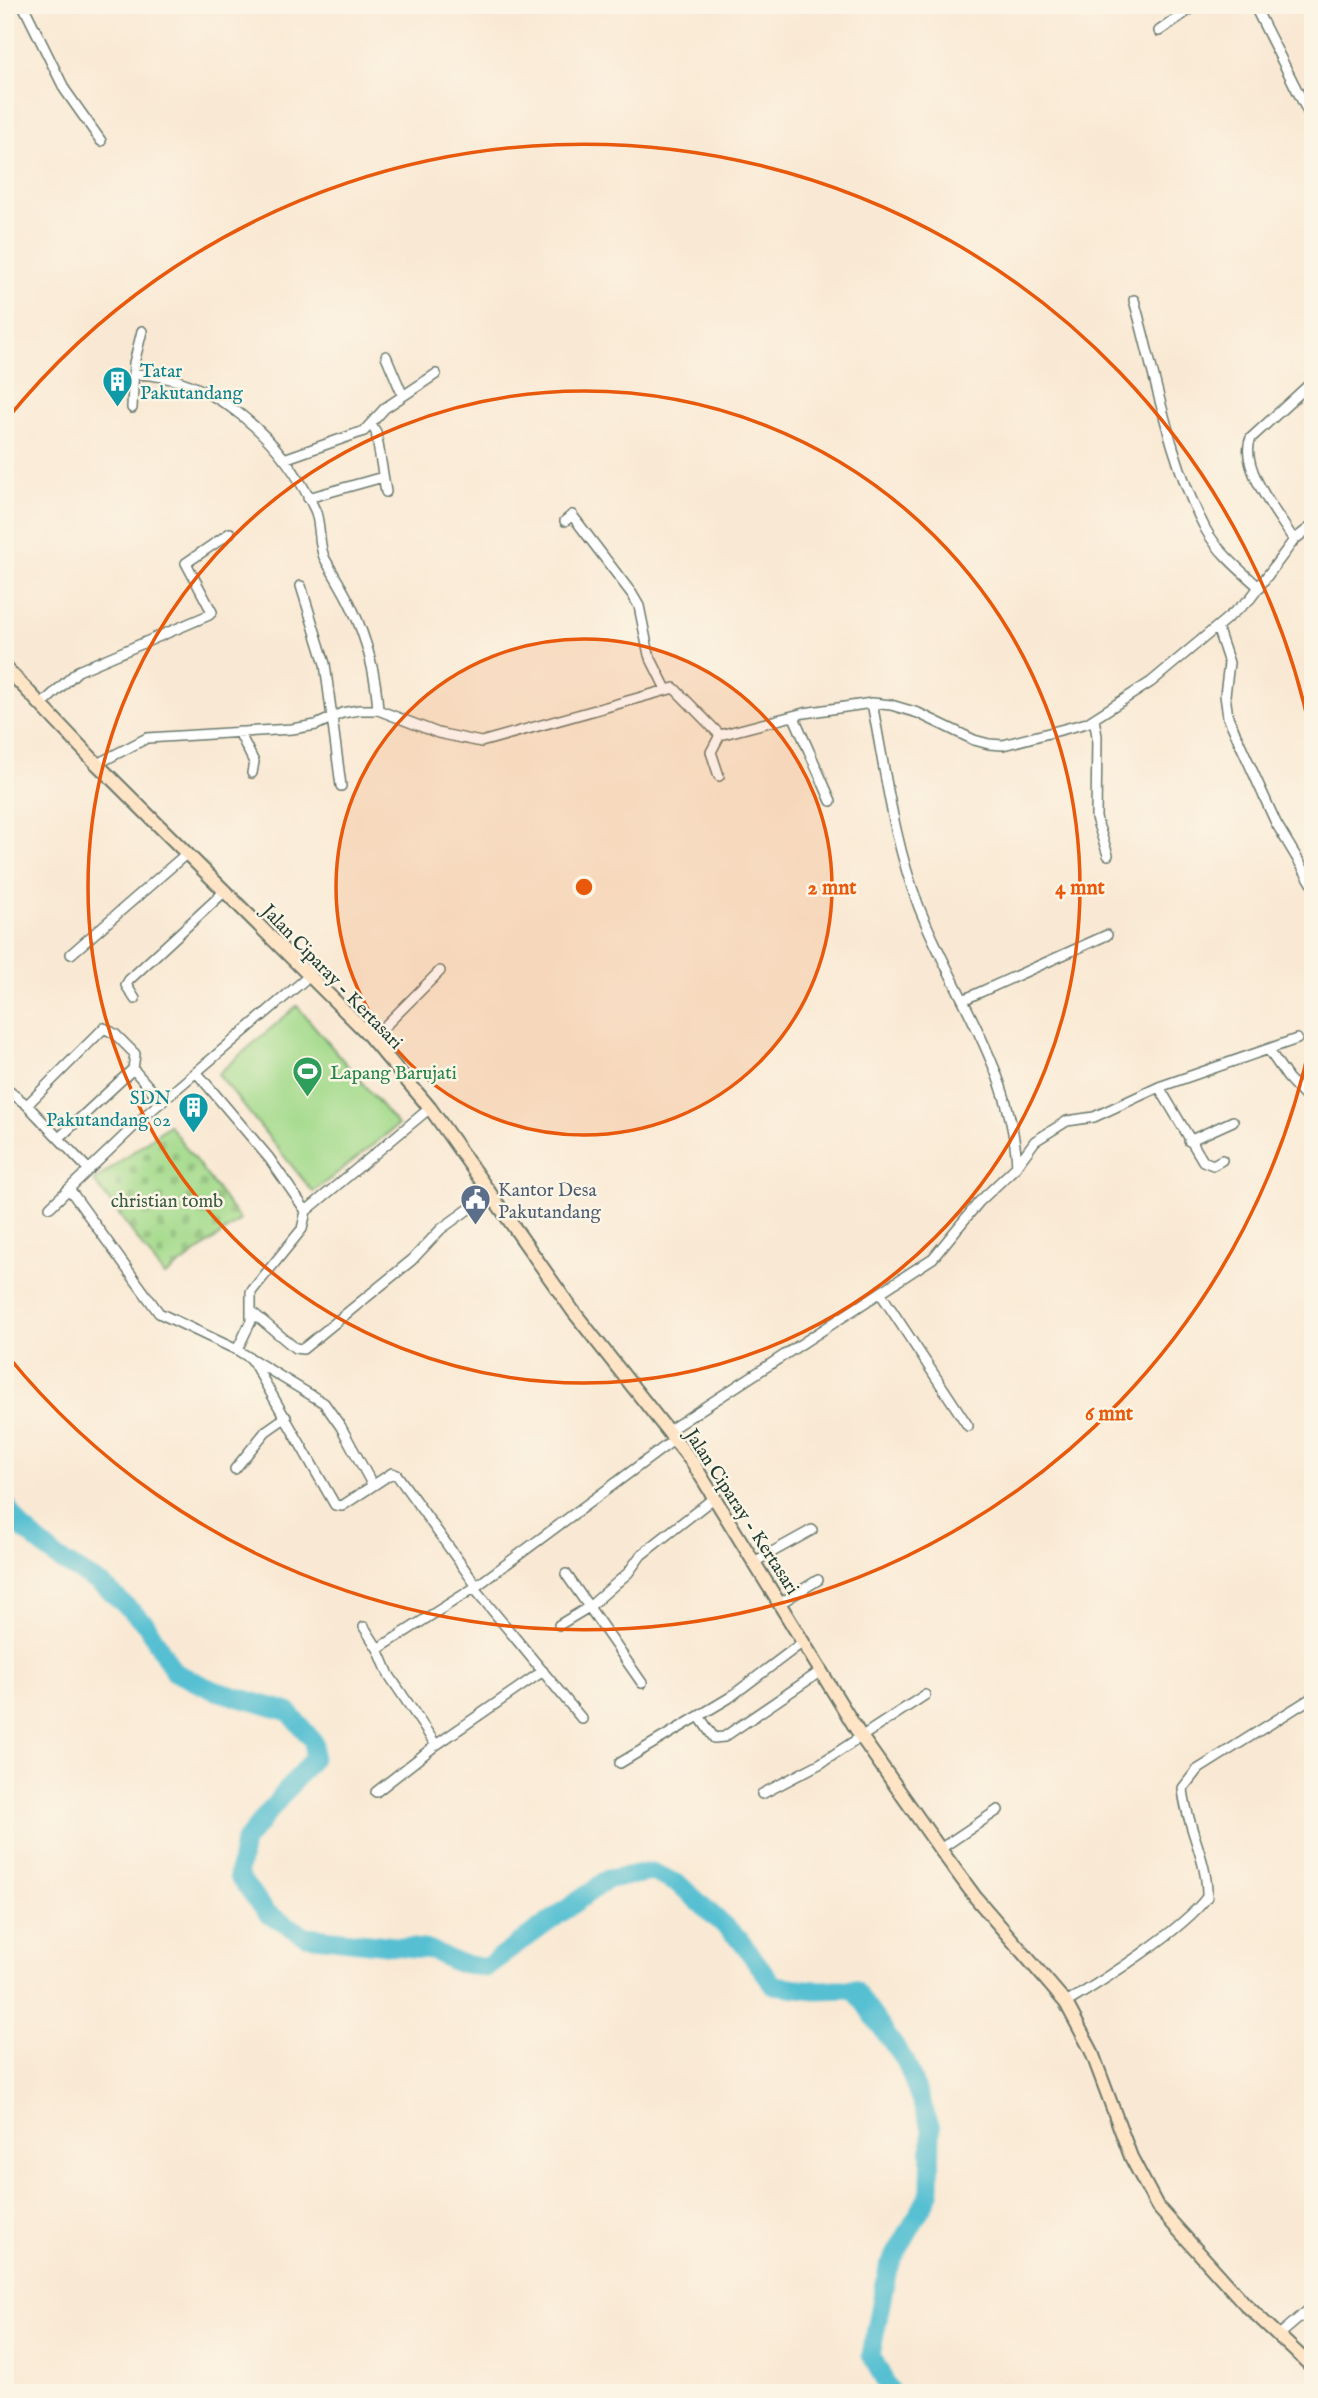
<svg xmlns="http://www.w3.org/2000/svg" width="1318" height="2398" font-family="'IM FELL English',serif">
  <style>
    .cemetery { fill: url(#cemetery-stones); stroke: #618c60; stroke-width: 2 }
    .pitch { fill: #a3da8b; stroke: #618c60; stroke-width: 2 }
    .lines { fill: none; stroke-linecap: round; stroke-linejoin: round }
    .river { stroke: #56c0d2; stroke-width: 19 }
    .minor-casing { stroke: #6b796c; stroke-width: 12 }
    .secondary-casing { stroke: #6b796c; stroke-width: 16 }
    .minor { stroke: #fff; stroke-width: 9 }
    .secondary { stroke: #ffe4c6; stroke-width: 12 }
    .ring { fill: none; stroke: #e8590c; stroke-width: 3.5 }
    .labels { text-anchor: middle; stroke-width: 5; stroke-linejoin: round; paint-order: stroke }
    .culture-label { font-size: 19px; fill: #0d838f; stroke: #fcf5e5; text-anchor: start }
    .street-label { font-size: 19px; fill: #1f3d34; stroke: #fcf5e5 }
    .leisure-label { font-size: 19px; fill: #27864d; stroke: #fcf5e5; text-anchor: start }
    .service-label { font-size: 19px; fill: #4e5e75; stroke: #fcf5e5; text-anchor: start }
    .park-label { font-size: 19px; fill: #395c45; stroke: #fcf5e5 }
    .centre { fill: #e8590c; stroke: #fcf5e5; stroke-width: 3.5 }
    .ring-label { font-size: 21px; text-anchor: middle; font-weight: bold; fill: #e8590c; stroke: #fcf5e5; stroke-width: 5; stroke-linejoin: round; paint-order: stroke }
  </style>
  <defs>
    <pattern id="cemetery-stones" width="16" height="16" patternUnits="userSpaceOnUse" patternTransform="scale(1.75)"><rect width="16" height="16" fill="#a3da8b"/><path d="M2 7V4a2 2 0 0 1 4 0v3zM10 15v-3a2 2 0 0 1 4 0v3z" fill="#8cbc79"/></pattern>
  </defs>
  <rect width="100%" height="100%" fill="#fcf5e5"/>
  <filter id="ink" filterUnits="userSpaceOnUse"><feTurbulence type="fractalNoise" baseFrequency=".0143" numOctaves="2"/><feDisplacementMap in="SourceGraphic" scale="14" xChannelSelector="R" yChannelSelector="G"/><feConvolveMatrix kernelMatrix="1 2 1 2 8 2 1 2 1" color-interpolation-filters="sRGB"/></filter>
  <filter id="wash" filterUnits="userSpaceOnUse"><feTurbulence type="fractalNoise" baseFrequency=".00686" numOctaves="4" result="noise"/><feDisplacementMap in="SourceGraphic" scale="28" xChannelSelector="R" yChannelSelector="G"/><feGaussianBlur stdDeviation="1.57" result="paint"/><feColorMatrix in="noise" values="0 0 0 0 0 0 0 0 0 0 0 0 0 0 0 0 0 1.4 0 .05"/><feComposite in="paint" operator="in"/></filter>
  <g filter="url(#wash)">
    <rect width="100%" height="100%" fill="#f9e9d4"/>
    <path class="cemetery" d="M169,1125L240,1220L165,1276L94,1181Z"/>
    <path class="pitch" d="M297,1006L398,1125L313,1192L218,1074Z"/>
    <g class="lines">
      <path class="river" d="M5,1503L22,1528L57,1558L105,1587L146,1624L174,1672L213,1690L289,1712L314,1742L313,1758L244,1842L238,1876L268,1914L306,1936L431,1950L455,1962L485,1968L608,1879L652,1872L680,1885L739,1939L774,1985L815,1990L854,1989L906,2062L931,2128L930,2193L888,2268L871,2355L891,2393
        M1001,2393H1003"/>
    </g>
  </g>
  <g filter="url(#ink)">
    <g class="lines">
      <defs>
        <path id="minor" d="M23,5L65,90L101,141
          M1254,5L1313,122
          M1159,31L1196,5
          M1134,300C1155,374 1170,463 1206,530C1219,553 1241,571 1260,588
          M386,356L403,396
          M134,374C214,375 283,440 315,510C321,524 318,542 324,557C333,574 344,590 352,608C367,640 376,676 378,710
          M132,408L134,363L142,331
          M372,426L376,432L386,492
          M284,459L364,431L385,408L436,374
          M308,498L383,477
          M565,521L572,515L632,594L639,606L649,655L666,689
          M1294,540C1279,516 1238,466 1251,438L1313,381
          M301,586L325,664L341,786
          M1217,627L1229,663L1225,695L1228,717L1276,823L1313,885
          M40,706L78,671L209,615L212,612L186,563L230,533
          M794,717L831,801
          M1094,719L1097,736L1096,818L1108,855
          M239,732L254,762L252,773
          M97,764L147,738L292,729L316,725L342,713L359,710H378L438,733L481,742L674,688L720,735L804,713L872,703L891,705L918,713L974,740L989,744L1003,745L1087,723L1151,682L1250,599L1294,540L1313,525
          M719,776L711,752L720,735
          M71,954L186,854
          M135,999L126,985L129,980L224,892
          M965,999L1107,935
          M371,1040L440,971
          M1268,1049L1288,1078L1313,1105
          M197,1073L269,1158L306,1211L302,1229L251,1292V1321L237,1350
          M1159,1087L1203,1161L1213,1165L1222,1160
          M5,1088L27,1105L89,1170
          M27,1105L104,1028L115,1034L135,1054L133,1069
          M59,1138L133,1069L162,1102
          M1189,1141L1233,1121
          M1018,1164L1035,1141L1067,1121L1094,1117L1159,1087L1297,1039
          M70,1190L159,1313L237,1350L324,1403L341,1427L372,1484
          M50,1207L147,1114L309,976
          M306,1211L430,1108
          M881,1294L968,1426
          M252,1312L295,1348L303,1349L412,1260L441,1229L491,1193
          M252,1360L335,1505L342,1506L392,1473L397,1475L476,1585
          M668,1431L933,1258L979,1202L1017,1166C1012,1070 953,993 919,907C894,843 885,770 872,703
          M235,1469L266,1431L286,1417
          M754,1562L812,1530
          M566,1574L642,1683
          M474,1588L582,1719
          M779,1604L818,1580
          M559,1625L589,1607L628,1573L641,1555L715,1497
          M364,1627L378,1649L389,1675L436,1745L376,1792
          M378,1649L474,1588L675,1439
          M699,1716L714,1738L724,1737L821,1671
          M436,1745L543,1671
          M620,1763L729,1698L803,1642
          M762,1794L821,1763L925,1695
          M940,1849L998,1810
          M1066,2003C1101,1982 1184,1929 1207,1897C1208,1859 1186,1826 1183,1788L1197,1770L1313,1697
          M1278,2336L1313,2306"/>
        <path id="secondary" d="M5,667L97,764L365,1031L430,1108L573,1311L693,1463L860,1735L940,1849L976,1898L1066,2003L1091,2050L1131,2157L1157,2206L1245,2304L1313,2368"/>
      </defs>
      <use href="#minor" class="minor-casing"/>
      <use href="#secondary" class="secondary-casing"/>
      <use href="#minor" class="minor"/>
      <use href="#secondary" class="secondary"/>
    </g>
  </g>
  <circle cx="584" cy="887" r="248" fill="#e8590c" fill-opacity=".12"/>
  <g class="ring">
    <circle cx="584" cy="887" r="248"/>
    <circle cx="584" cy="887" r="496"/>
    <path d="M1312 1035A743 743 0 0 1 7 1355M7 419A743 743 0 0 1 1312 739"/>
  </g>
  <defs>
    <symbol id="building-pin" viewBox="-11 -11 22 30"><path d="M0 17L-7.5 6A9.5 9.5 0 1 1 7.5 6Z" fill="#0f9aa8" stroke="#fcf5e5"/><path d="M-4-6H4V6H1V3H-1V6H-4ZM-2.5-4.3h1.7v1.8h-1.7ZM.8-4.3h1.7v1.8H.8ZM-2.5-1h1.7V.8h-1.7ZM.8-1h1.7V.8H.8Z" fill="#fff"/></symbol>
    <symbol id="stadium-pin" viewBox="-11 -11 22 30"><path d="M0 17L-7.5 6A9.5 9.5 0 1 1 7.5 6Z" fill="#2e9e5b" stroke="#fcf5e5"/><path d="M0-5a6.5 5 0 1 0 0 10a6.5 5 0 1 0 0-10ZM-3.5-1.8h7v3.6h-7Z" fill="#fff"/></symbol>
    <symbol id="civic-pin" viewBox="-11 -11 22 30"><path d="M0 17L-7.5 6A9.5 9.5 0 1 1 7.5 6Z" fill="#5c6f8a" stroke="#fcf5e5"/><path d="M-.6-6.5H3V-4.5H.6V-3L4-1V1h2V6H-6V1h2V-1L-.6-3ZM-1.2 2.5V6h2.4V2.5Z" fill="#fff"/></symbol>
  </defs>
  <g fill-rule="evenodd">
    <use href="#building-pin" x="100" y="364" width="35" height="47"/>
    <use href="#stadium-pin" x="290" y="1054" width="35" height="47"/>
    <use href="#building-pin" x="176" y="1090" width="35" height="47"/>
    <use href="#civic-pin" x="458" y="1182" width="35" height="47"/>
  </g>
  <g class="labels">
    <g class="culture-label">
      <text x="140" y="377">Tatar<tspan x="140" dy="22">Pakutandang</tspan></text>
      <text x="171" y="1104" text-anchor="end">SDN<tspan x="171" dy="22">Pakutandang 02</tspan></text>
    </g>
    <g class="street-label">
      <text transform="translate(333 976) rotate(46)" y="7">Jalan Ciparay - Kertasari</text>
      <text transform="translate(743 1511) rotate(57)" y="7">Jalan Ciparay - Kertasari</text>
    </g>
    <g class="leisure-label">
      <text x="330" y="1079">Lapang Barujati</text>
    </g>
    <g class="service-label">
      <text x="498" y="1196">Kantor Desa<tspan x="498" dy="22">Pakutandang</tspan></text>
    </g>
    <g class="park-label">
      <text x="167" y="1207">christian tomb</text>
    </g>
  </g>
  <circle cx="584" cy="887" r="10" class="centre"/>
  <g class="ring-label">
    <text x="832" y="894">2 mnt</text>
    <text x="1080" y="894">4 mnt</text>
    <text x="1109" y="1420">6 mnt</text>
  </g>
  <rect width="1318" height="2398" fill="none" stroke="#fcf5e5" stroke-width="28"/>
</svg>
